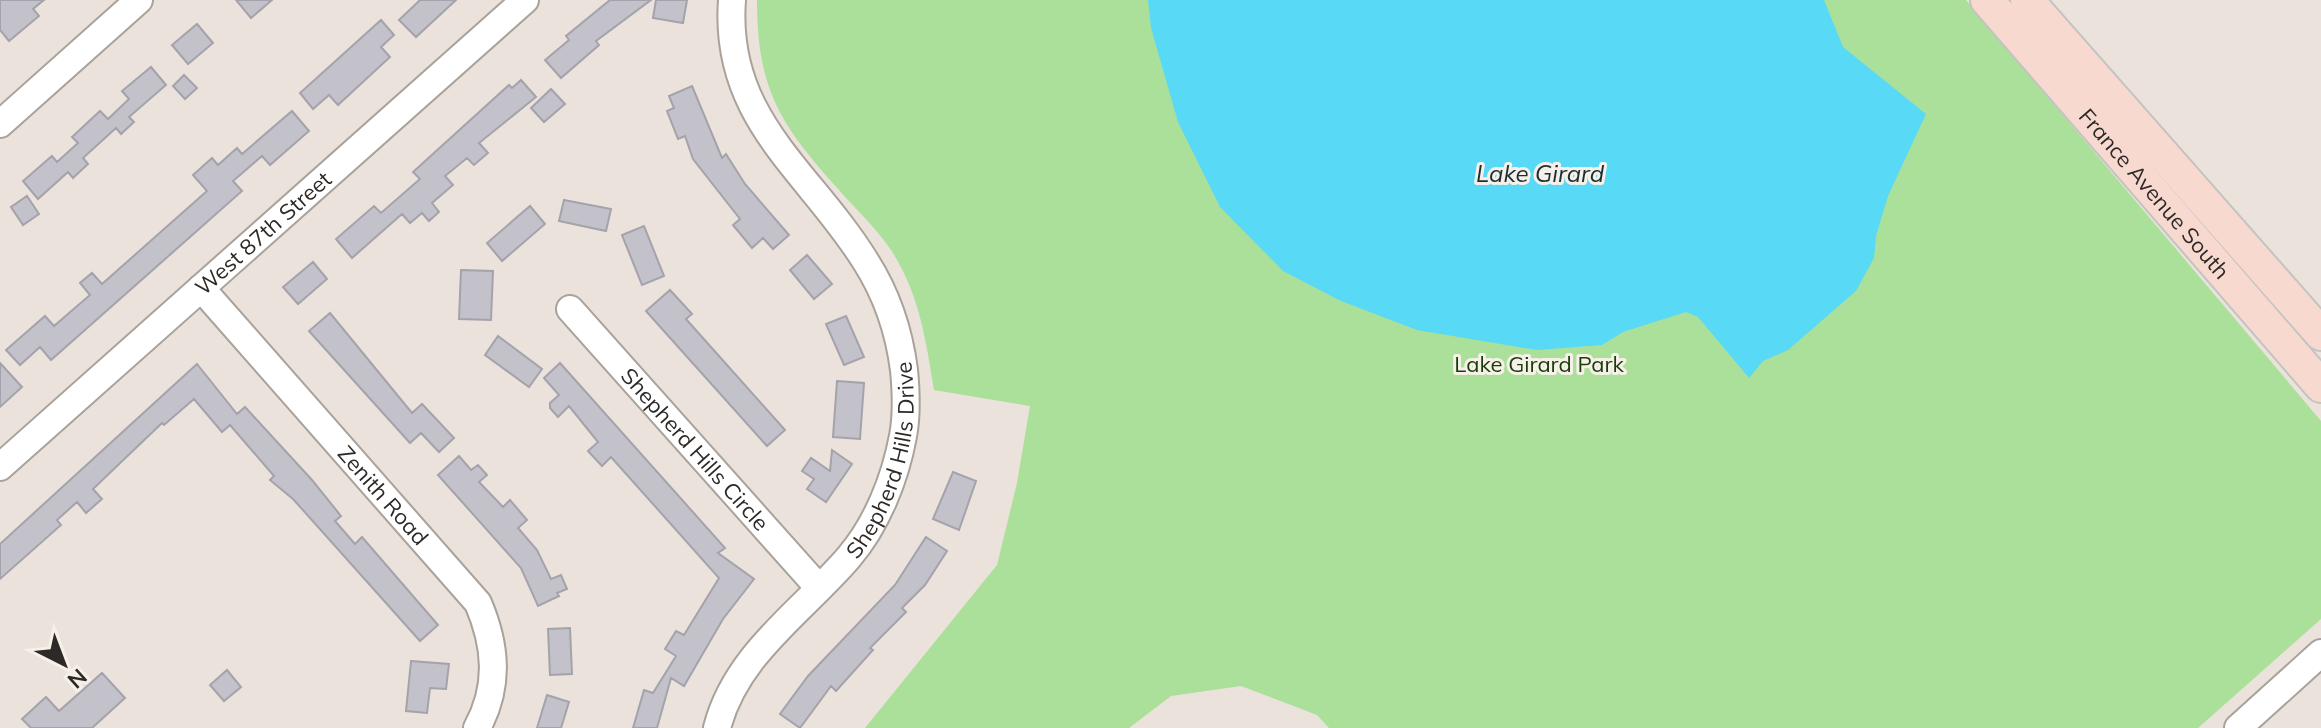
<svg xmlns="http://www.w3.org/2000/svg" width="2321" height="728" font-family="Mulish,sans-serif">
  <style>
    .green { fill: #aae09a }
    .water { fill: #58d9f6 }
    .building { fill: #c3c1ca; stroke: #a4a2ab; stroke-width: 2 }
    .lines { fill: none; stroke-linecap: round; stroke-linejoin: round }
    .minor-casing { stroke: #a9a29b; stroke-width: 30 }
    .major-casing { stroke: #c4c3c2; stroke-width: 36 }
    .minor { stroke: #fff; stroke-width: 26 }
    .major { stroke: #f8d9d0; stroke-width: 32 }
    .labels { text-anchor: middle; stroke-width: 6; stroke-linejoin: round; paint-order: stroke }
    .street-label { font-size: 22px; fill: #2c2926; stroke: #f7f0e9 }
    .park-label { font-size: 22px; fill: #173d09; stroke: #f7f0e9 }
    .water-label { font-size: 24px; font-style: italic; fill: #192f35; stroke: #f7f0e9 }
  </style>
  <rect width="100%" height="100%" fill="#eae2db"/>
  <path class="green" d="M757,0H1966L2321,421V619L2198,728H1329L1317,715L1241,686L1171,696L1129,728H865L997,565L1017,483L1030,406L934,390C926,340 919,293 891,250C879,232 862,215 847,199C785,130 757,97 757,0Z"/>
  <path class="water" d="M1148,0H1824L1843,47L1926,114L1888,196L1876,236L1874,258L1856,291L1788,350L1763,361L1749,378L1698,317L1686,312L1623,332L1602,345L1537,350L1417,330L1341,301L1283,271L1220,207L1178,122L1151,28Z"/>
  <path class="building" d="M0,0H44L33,9L39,16L9,41L0,30Z
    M236,0H272L251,18Z
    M420,0H456L416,37L399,20Z
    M610,0H651L596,41L599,45L561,78L545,60L569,40L566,36Z
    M656,0H687L683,23L653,18Z
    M381,20L394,35L381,47L390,57L338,105L329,95L313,109L300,93Z
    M197,24L213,43L188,64L172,45Z
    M151,67L166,85L129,117L134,122L121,134L116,128L83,158L88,164L73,178L68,172L38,199L23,181L52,156L57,162L78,143L72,137L100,111L108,119L129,99L122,91Z
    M184,75L197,88L185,99L173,86Z
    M521,80L536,97L479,143L488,153L474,165L467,158L445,176L453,185L432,203L439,212L429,221L422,213L410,223L402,214L352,258L336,239L374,206L381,213L420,179L413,172L509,85L512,88Z
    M692,86L722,158L726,154L745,184L789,235L773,249L763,238L752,248L733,225L740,219L693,159L685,136L678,139L667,111L674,108L669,96Z
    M551,89L565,104L544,122L531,108Z
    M292,111L309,131L270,165L262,156L233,181L242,191L51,360L40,347L20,365L6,350L45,316L54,326L90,295L80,283L92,273L102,284L207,191L193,175L212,158L218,165L237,148L242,154Z
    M27,196L39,214L23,225L11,207Z
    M564,200L611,209L606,231L559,221Z
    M530,206L545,224L502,261L487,243Z
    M644,226L664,276L642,285L622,235Z
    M807,255L832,284L814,299L790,270Z
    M313,262L327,279L298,304L283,287Z
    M461,270L493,271L491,320L459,319Z
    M670,290L692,314L686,319L785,430L767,446L646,311Z
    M330,313L412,413L422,404L454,438L439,452L421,433L410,443L309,331Z
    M846,316L864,357L844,365L826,324Z
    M498,336L542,369L529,387L485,355Z
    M0,363L22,387L0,407Z
    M560,363L725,548L718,553L754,579L723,619L684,686L671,678L657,728H633L644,690L653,693L676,656L665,649L676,631L684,635L719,578L611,457L602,466L588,451L598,442L569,406L558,417L550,408V403L559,395L544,378Z
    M197,364L237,414L245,407L312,480L341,516L335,521L355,544L362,537L438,625L420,641L293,499L270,480L274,476L230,425L222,432L194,399L164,425L162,423L93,489L102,499L86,513L77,502L57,520L61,525L0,579V544Z
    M837,381L864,383L860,439L833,437Z
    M832,450L852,464L826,502L807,489L814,479L802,471L811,458L830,471Z
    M459,456L471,470L478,465L487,475L479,482L503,507L510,500L527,520L518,528L537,550L551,579L561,575L567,589L557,593L559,596L538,606L521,568L438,475Z
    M953,472L976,481L959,530L933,519Z
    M926,537L947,551L925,585L902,608L906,612L870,648L873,650L836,691L831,686L800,728L780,714L808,676L895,585Z
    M570,628L572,674L550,675L548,629Z
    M411,661L449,664L446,689L430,688L427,713L406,711Z
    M227,670L241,687L224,701L210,685Z
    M102,673L125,698L92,728H31L22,719L46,697L59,711Z
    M547,695L569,702L561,728H537Z"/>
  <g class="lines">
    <defs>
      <g id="minor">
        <path d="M0,124L139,0"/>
        <path id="s1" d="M201,288L478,603C496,645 500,686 477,728"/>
        <path id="s2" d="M570,309L819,588"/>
        <path id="s3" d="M0,467L525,0"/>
        <path id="s4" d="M717,728C736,654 802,612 849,557C877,524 895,479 903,436C907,415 906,391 904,370C899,331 887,295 866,262C810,171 723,120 732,0"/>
        <path d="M2238,728L2321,653"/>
      </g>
      <g id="major">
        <path id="s5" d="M1987,0L2321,386"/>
        <path d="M2027,0L2321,334"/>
      </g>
    </defs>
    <use href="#minor" class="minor-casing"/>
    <use href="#major" class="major-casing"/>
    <use href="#minor" class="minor"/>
    <use href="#major" class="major"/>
  </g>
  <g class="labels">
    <g class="street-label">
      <text dy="8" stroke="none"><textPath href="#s5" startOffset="256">France Avenue South</textPath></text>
      <text dy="8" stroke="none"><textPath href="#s3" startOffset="352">West 87th Street</textPath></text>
      <text dy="8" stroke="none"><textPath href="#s2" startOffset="188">Shepherd Hills Circle</textPath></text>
      <text dy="8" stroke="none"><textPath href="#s4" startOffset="324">Shepherd Hills Drive</textPath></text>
      <text dy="8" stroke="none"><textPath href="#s1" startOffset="276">Zenith Road</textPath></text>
    </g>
    <g class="park-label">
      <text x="1539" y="372">Lake Girard Park</text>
    </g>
    <g class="water-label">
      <text x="1540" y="182">Lake Girard</text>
    </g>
  </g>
  <g transform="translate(64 664) rotate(138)" stroke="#f7f0e9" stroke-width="6" paint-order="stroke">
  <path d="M0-6L14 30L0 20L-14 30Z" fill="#2c2926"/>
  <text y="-12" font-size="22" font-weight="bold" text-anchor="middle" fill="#2c2926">N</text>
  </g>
</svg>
